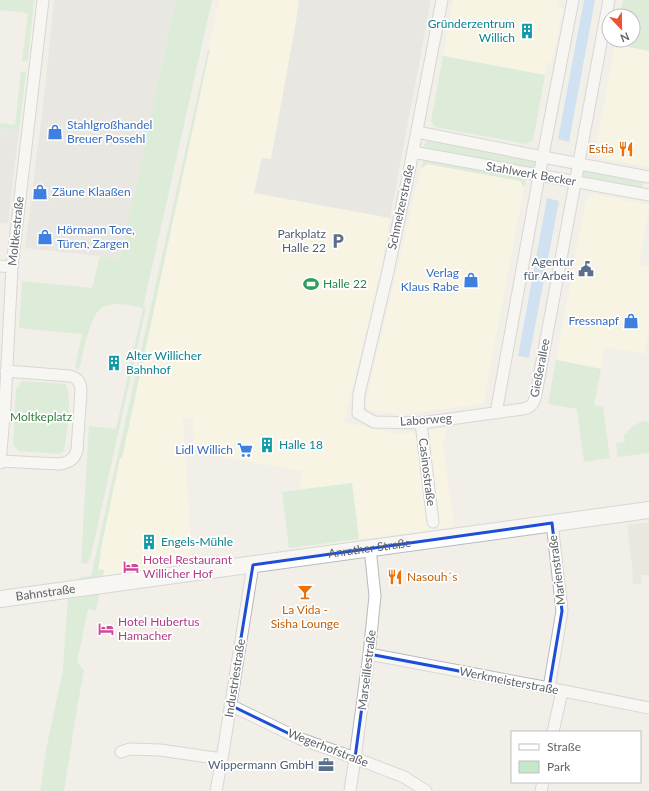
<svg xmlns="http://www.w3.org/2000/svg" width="649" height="791" font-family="Lato,sans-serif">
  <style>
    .commercial { fill: #fefadf }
    .industrial { fill: #e0deda }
    .education { fill: #e1dfd6 }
    .green { fill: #c4e8c8 }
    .water { fill: #a9d2ff }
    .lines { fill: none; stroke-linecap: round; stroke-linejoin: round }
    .street-casing { stroke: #b8b9be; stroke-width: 13 }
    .secondary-casing { stroke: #b6b9bf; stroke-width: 18 }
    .street { stroke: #fff; stroke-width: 11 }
    .secondary { stroke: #fff; stroke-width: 16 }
    .marked { fill: none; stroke: #1d4ed8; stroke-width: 3; stroke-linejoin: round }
    .labels { text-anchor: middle; stroke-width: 3.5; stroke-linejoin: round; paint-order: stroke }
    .culture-label { font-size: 12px; fill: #0d838f; stroke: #fff; text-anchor: start }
    .shop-label { font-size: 12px; fill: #366cbe; stroke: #fff; text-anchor: start }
    .food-label { font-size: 12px; fill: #c56008; stroke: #fff; text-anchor: end }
    .street-label { font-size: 12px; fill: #5f6268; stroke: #fff }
    .service-label { font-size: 12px; fill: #4e5e75; stroke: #fff; text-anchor: end }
    .leisure-label { font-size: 12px; fill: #27864d; stroke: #fff; text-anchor: start }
    .park-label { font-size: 12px; fill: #34813e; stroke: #fff }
    .hotel-label { font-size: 12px; fill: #b23c85; stroke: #fff; text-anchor: start }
  </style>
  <rect width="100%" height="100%" fill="#f1efe8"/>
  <path class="commercial" d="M219,0H299L296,22L271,159L262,158L254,192L390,218L381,269L344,422L398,434L414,432L418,435L431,530L359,539L352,483L299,490L302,471L194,452L193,419L183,417L192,561L182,569L103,577L98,569L101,554L100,553L120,458H122L209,49H208Z
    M453,0H559L558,7L564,9L558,31H560L559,34H558L551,63H547L545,75L443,56Z
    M615,44L649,51V167L599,158L595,151Z
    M428,164L520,181L524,188L484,401L481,404L399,415L367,409L366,400L421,168Z
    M593,194L649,205V211L639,265L649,267V329L644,354L605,347L601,369L556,360L586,199Z
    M447,427L443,443L454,526L439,529L426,433L428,430Z"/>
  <path class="industrial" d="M54,0H176L120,260L100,256L25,248L44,98Z
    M299,0H431L390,218L254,193L262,158L271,159L296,22Z
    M0,128L19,130L8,224L0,223Z"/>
  <path class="education" d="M649,522V575H641L642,583L633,585L632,566L627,525Z"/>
  <path class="green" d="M0,0H34L28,60L22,62L28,13L0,10Z
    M176,0H212L143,307L146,308L91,555L87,564L81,563L89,426L116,429L143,308C131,305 114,301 103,307C89,314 83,356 79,370L75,368L82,334L19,328L22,281L92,288L100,256L120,260Z
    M623,0H649V51L615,44V40H633V16H620Z
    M208,49H210L122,458H120L100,553H101L98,569L104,570L103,577L79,583L80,577L91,576Z
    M443,56L545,75L533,140L526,144L435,127L431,121Z
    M21,71L26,73L19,130L0,128V123L15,125Z
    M429,138L536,160L535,170L427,151L424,145Z
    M432,158L526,178L524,188L520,181L428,164L421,168L424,160Z
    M585,169L644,179L642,191L584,179L582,174Z
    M556,360L601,369L594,405L603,407L610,458L584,462L577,409L548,404Z
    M22,381L66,384C73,405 67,429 64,451L59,454L19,451L13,445L16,390Z
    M643,421L649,422V453L618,457L616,443L625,442L624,435L633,426Z
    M352,483L359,539L289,548L282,492Z
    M100,590L96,611L88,609L77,662L84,670L78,702L64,791H40L47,745L63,670L68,596Z"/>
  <path class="water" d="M584,0H595L569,142L558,139Z
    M547,198L559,201L529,358L518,356Z"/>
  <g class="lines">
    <defs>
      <path id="street" d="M442,0L408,177L388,271L359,394L358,413L374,422L421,423L523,409C529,408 533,405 535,399L609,0
        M417,132L543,157L649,177
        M413,152L649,195
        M0,266L12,267
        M496,413L539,176L573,0
        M421,423L433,522
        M0,461L59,464C68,463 75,459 77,450L81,391C81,383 78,378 70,376L6,371
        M0,463L5,404L12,267L43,0
        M369,654L549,688L649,708
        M549,688L562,611L552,523
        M230,705L298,738L355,758L404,777L426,791
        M553,732L562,691
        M121,752L130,749L160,750L222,759
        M216,791L222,759L253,565
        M350,791L355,758L369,654L375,596L370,548
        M541,791L543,782"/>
      <g id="secondary">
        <path id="s1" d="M0,599L649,510"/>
      </g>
    </defs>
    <use href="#street" class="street-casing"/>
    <use href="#secondary" class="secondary-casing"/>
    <use href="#street" class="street"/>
    <use href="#secondary" class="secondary"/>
  </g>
  <path d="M0 0H649V791H0ZM552,523L562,611L549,688L369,654L355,758L298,738L230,705L253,565Z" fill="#f1efe8" fill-opacity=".55" fill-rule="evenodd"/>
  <path class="marked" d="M552,523L562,611L549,688L369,654L355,758L298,738L230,705L253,565Z"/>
  <defs>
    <symbol id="building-bare" viewBox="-9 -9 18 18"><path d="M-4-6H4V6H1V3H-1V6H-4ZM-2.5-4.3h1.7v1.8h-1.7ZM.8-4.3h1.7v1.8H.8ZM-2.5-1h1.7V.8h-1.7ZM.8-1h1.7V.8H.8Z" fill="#0f9aa8" stroke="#fff" stroke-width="2.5" paint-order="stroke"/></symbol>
    <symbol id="shop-bare" viewBox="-9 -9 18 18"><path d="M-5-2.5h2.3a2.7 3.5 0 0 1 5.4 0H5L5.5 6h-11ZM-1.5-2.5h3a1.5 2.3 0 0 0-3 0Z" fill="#3f7fe0" stroke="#fff" stroke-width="2.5" paint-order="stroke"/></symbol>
    <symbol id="restaurant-bare" viewBox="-9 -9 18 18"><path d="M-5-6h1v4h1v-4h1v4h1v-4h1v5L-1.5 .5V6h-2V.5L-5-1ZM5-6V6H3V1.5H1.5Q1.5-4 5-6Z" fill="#e8710a" stroke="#fff" stroke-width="2.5" paint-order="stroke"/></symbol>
    <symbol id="parking-bare" viewBox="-9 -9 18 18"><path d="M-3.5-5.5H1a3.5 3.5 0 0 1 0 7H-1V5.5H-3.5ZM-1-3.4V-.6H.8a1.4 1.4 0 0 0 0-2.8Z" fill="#5c6f8a" stroke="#fff" stroke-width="2.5" paint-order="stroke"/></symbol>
    <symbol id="civic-bare" viewBox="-9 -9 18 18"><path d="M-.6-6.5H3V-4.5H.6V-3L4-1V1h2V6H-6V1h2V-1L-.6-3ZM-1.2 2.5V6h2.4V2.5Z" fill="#5c6f8a" stroke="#fff" stroke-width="2.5" paint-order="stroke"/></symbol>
    <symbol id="stadium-bare" viewBox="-9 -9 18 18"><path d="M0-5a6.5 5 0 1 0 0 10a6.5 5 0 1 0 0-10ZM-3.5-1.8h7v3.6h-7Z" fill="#2e9e5b" stroke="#fff" stroke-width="2.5" paint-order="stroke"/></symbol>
    <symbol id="supermarket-bare" viewBox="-9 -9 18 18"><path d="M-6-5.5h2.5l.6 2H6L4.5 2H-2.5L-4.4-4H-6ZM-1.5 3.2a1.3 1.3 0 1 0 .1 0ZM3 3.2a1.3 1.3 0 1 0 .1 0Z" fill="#3f7fe0" stroke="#fff" stroke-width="2.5" paint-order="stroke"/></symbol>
    <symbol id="hotel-bare" viewBox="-9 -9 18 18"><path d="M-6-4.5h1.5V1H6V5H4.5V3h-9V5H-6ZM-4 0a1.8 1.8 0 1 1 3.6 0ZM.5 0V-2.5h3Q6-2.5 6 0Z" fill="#d1479c" stroke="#fff" stroke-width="2.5" paint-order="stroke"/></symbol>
    <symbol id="bar-bare" viewBox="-9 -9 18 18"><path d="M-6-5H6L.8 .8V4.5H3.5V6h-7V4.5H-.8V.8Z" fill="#e8710a" stroke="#fff" stroke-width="2.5" paint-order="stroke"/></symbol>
    <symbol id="office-bare" viewBox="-9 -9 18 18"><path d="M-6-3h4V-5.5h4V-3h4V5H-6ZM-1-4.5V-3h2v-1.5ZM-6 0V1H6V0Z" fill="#5c6f8a" stroke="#fff" stroke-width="2.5" paint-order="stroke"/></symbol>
  </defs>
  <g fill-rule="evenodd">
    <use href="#building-bare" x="516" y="20" width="22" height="22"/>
    <use href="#shop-bare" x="44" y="121" width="22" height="22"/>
    <use href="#restaurant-bare" x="615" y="138" width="22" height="22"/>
    <use href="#shop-bare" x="29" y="181" width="22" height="22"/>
    <use href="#shop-bare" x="34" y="226" width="22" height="22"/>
    <use href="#parking-bare" x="327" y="230" width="22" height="22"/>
    <use href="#civic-bare" x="575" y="258" width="22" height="22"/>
    <use href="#shop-bare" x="460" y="269" width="22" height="22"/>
    <use href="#stadium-bare" x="300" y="273" width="22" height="22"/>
    <use href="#shop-bare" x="620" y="310" width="22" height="22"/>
    <use href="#building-bare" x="103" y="352" width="22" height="22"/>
    <use href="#building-bare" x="256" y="434" width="22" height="22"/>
    <use href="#supermarket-bare" x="234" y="439" width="22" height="22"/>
    <use href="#building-bare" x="138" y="531" width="22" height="22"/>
    <use href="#hotel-bare" x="120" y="556" width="22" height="22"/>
    <use href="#restaurant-bare" x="384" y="566" width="22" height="22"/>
    <use href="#bar-bare" x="294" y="581" width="22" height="22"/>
    <use href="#hotel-bare" x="95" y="618" width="22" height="22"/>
    <use href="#office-bare" x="315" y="754" width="22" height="22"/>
  </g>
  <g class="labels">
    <g class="culture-label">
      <text x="515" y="28" text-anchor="end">Gründerzentrum<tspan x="515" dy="14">Willich</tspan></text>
      <text x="126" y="360">Alter Willicher<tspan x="126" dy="14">Bahnhof</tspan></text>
      <text x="279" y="449">Halle 18</text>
      <text x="161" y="546">Engels-Mühle</text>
    </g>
    <g class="shop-label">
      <text x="67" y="129">Stahlgroßhandel<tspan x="67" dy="14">Breuer Possehl</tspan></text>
      <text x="52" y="196">Zäune Klaaßen</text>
      <text x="57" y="234">Hörmann Tore,<tspan x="57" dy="14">Türen, Zargen</tspan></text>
      <text x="459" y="277" text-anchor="end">Verlag<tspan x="459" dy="14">Klaus Rabe</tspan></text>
      <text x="619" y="325" text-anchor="end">Fressnapf</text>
      <text x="233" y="454" text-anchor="end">Lidl Willich</text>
    </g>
    <g class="food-label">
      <text x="614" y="153">Estia</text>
      <text x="407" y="581" text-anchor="start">Nasouh´s</text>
      <text x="305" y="614" text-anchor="middle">La Vida -<tspan x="305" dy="14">Sisha Lounge</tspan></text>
    </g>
    <g class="street-label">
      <text transform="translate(531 174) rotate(10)" y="4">Stahlwerk Becker</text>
      <text transform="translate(401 207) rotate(-78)" y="4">Schmelzerstraße</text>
      <text transform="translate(16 231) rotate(-84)" y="4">Moltkestraße</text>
      <text transform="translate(540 368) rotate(-79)" y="4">Gießerallee</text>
      <text transform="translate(426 420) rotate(-4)" y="4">Laborweg</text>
      <text transform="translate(427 472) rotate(83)" y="4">Casinostraße</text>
      <text dy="4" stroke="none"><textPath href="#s1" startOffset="373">Anrather Straße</textPath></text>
      <text transform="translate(557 570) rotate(-97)" y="4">Marienstraße</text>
      <text dy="4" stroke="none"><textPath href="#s1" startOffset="46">Bahnstraße</textPath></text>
      <text transform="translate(367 670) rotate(-83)" y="4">Marseillestraße</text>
      <text transform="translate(235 678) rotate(-81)" y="4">Industriestraße</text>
      <text transform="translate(509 681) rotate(11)" y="4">Werkmeisterstraße</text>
      <text transform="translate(328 748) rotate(21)" y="4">Wegerhofstraße</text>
    </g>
    <g class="service-label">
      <text x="326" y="238">Parkplatz<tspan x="326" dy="14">Halle 22</tspan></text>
      <text x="574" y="266">Agentur<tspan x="574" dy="14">für Arbeit</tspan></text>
      <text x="314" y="769">Wippermann GmbH</text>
    </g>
    <g class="leisure-label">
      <text x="323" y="288">Halle 22</text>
    </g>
    <g class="park-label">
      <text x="41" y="421">Moltkeplatz</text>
    </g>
    <g class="hotel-label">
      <text x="143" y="564">Hotel Restaurant<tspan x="143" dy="14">Willicher Hof</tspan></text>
      <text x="118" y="626">Hotel Hubertus<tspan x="118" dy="14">Hamacher</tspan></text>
    </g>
  </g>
  <rect x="511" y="731" width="130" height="52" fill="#ffffff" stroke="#bfc0c3"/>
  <rect x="519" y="744" width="20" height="6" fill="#ffffff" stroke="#bfc0c3"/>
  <text x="547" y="751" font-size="12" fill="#5f6268">Straße</text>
  <rect x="519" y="761" width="20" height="12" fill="#c4e8c8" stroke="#bfc0c3"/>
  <text x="547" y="771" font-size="12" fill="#5f6268">Park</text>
  <g transform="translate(621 28) rotate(158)"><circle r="19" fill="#ffffff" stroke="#bfc0c3"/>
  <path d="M0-3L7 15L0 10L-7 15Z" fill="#ea5334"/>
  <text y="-6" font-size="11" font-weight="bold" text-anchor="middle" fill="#5f6268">N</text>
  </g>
</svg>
